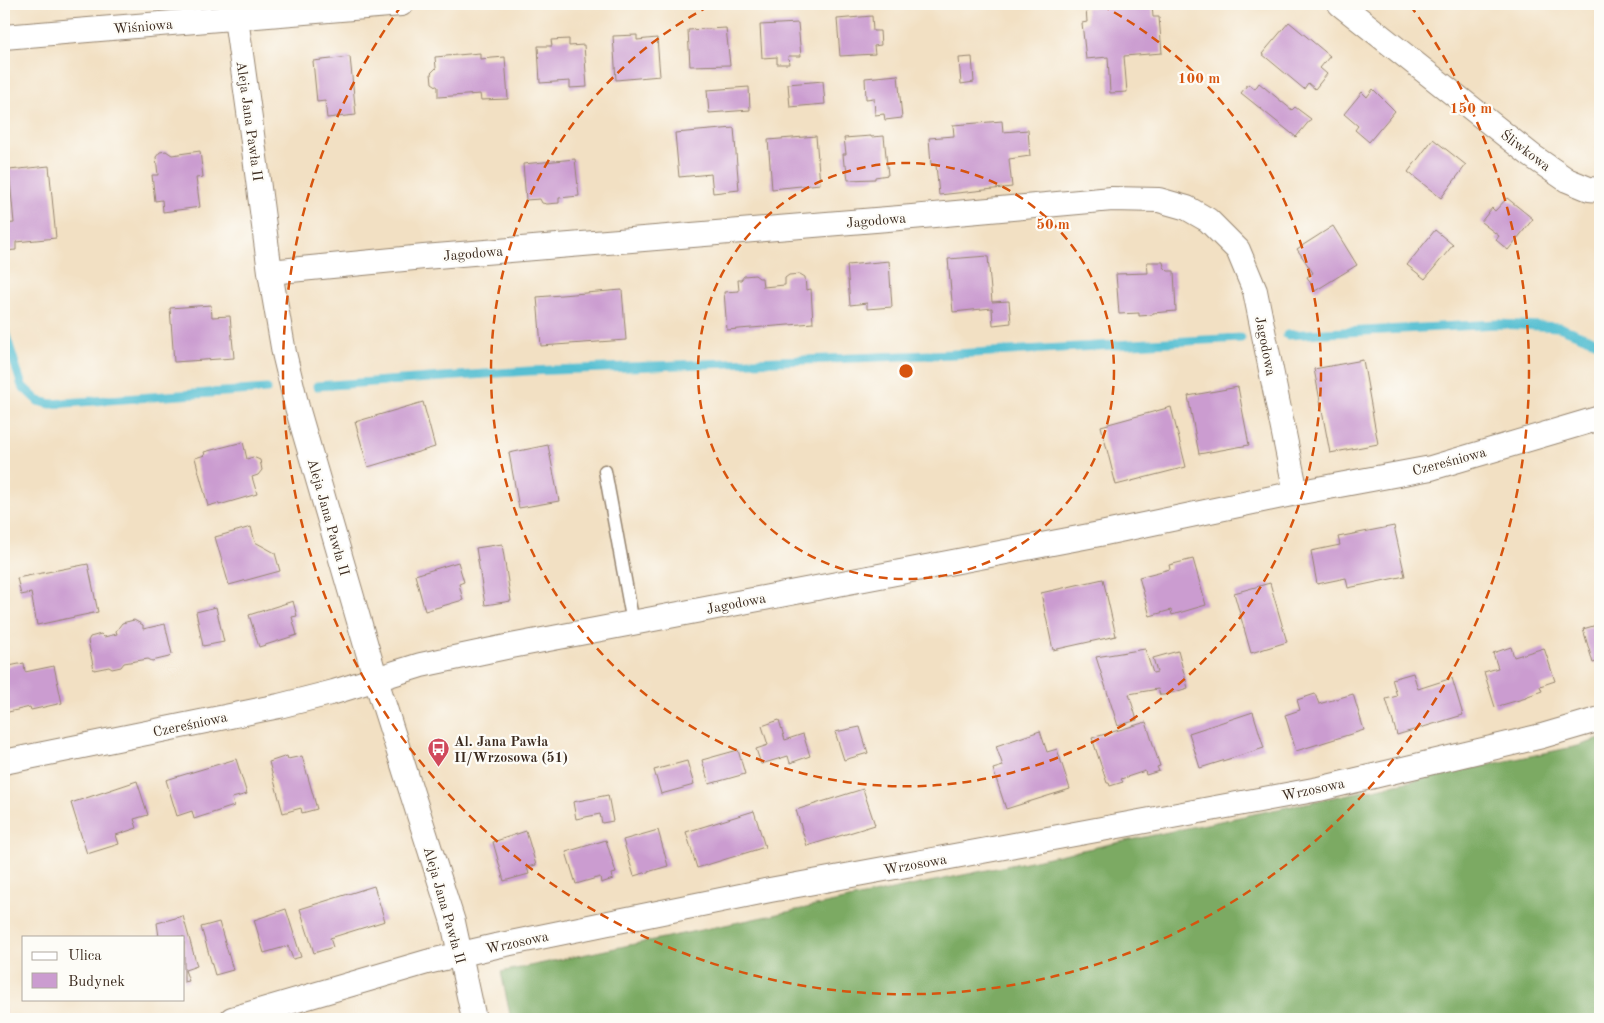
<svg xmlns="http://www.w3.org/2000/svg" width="1604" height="1023" font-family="'Old Standard TT',serif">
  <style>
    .forest { fill: #7baa63; stroke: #5b6a40 }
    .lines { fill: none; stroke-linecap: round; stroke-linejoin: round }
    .stream { stroke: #56bfd2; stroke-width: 9 }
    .building { fill: #cb9cd0 }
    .service-casing { stroke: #968570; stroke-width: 15 }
    .minor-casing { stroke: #968570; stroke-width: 26 }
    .service { stroke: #fff; stroke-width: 12 }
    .minor { stroke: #fff; stroke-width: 24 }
    .ring { fill: none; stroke: #d7540e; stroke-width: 2.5; stroke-dasharray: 9 6 }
    .labels { text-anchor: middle; stroke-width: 4.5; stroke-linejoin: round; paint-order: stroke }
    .street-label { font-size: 14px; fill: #3b2a1e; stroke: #fdfcf7 }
    .poi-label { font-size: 14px; font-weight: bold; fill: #3b2a1e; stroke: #fdfcf7; text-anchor: start }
    .centre { fill: #d7540e; stroke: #fdfcf7; stroke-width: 2.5 }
    .ring-label { font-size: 15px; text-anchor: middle; font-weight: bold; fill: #d7540e; stroke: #fdfcf7; stroke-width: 4.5; stroke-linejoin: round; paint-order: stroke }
  </style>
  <rect width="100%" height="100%" fill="#fdfcf7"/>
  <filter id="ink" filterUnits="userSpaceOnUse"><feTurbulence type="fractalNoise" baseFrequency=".02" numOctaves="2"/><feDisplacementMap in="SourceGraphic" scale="10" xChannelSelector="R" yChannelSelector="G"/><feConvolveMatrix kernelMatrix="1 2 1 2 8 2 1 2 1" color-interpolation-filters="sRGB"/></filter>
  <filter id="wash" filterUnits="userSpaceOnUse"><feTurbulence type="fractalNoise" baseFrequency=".0096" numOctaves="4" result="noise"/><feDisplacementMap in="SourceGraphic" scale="20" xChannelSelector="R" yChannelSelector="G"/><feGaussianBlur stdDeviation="1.12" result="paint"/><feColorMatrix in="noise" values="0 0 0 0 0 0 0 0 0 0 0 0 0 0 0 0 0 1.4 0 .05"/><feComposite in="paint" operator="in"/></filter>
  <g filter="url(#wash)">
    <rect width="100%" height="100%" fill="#f2e0c3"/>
    <path class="forest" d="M1600,739V1019H511L501,972L1578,746Z"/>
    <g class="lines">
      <path class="stream" d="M4,329L22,386L38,401L51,404L267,389
        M1287,335L1498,324L1559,327L1600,343
        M317,386L529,371L954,354L1241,338"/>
    </g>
    <g id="blocks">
      <path class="building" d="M1099,4H1152L1153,17H1159L1162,53L1124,56L1127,92L1110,93L1108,57L1086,59L1082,23L1087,22L1086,8L1099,7Z
        M872,16L873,31H880L881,45L874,46L875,54L840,56L837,19Z
        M1289,22L1330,56L1320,68L1327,74L1315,89L1308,83L1304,89L1262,54Z
        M798,23L801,56H788L789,64H777V57L762,58L760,25Z
        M726,28L730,65L690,66L688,30Z
        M637,35V40L657,38L660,76L616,80L613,36Z
        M569,39V46L584,45L587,87L570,88V81L540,83L538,46H552L551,40Z
        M480,53V59L505,57L508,99L481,100L480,94L438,97V87L432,83L431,73L436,68L435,57Z
        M350,57L356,115L327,118L325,101L317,102L313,61Z
        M972,57L974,82L961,84L959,58Z
        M898,75L902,118L885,120L884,114L875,115L874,98L866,99L865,78Z
        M823,81L825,104L790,107L788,84Z
        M1259,83L1292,110L1295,107L1311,119L1296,137L1241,93L1248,84L1255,89Z
        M749,87L750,110L709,113L707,90Z
        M1373,89L1395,111L1369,142L1355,130L1358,126L1344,114L1362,92L1367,97Z
        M1002,121L1003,132L1028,130L1030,156L1009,159L1012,187L939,195L936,165H931L929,138L954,136L953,125Z
        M734,128L739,190L713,193L711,174L679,177L675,133Z
        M816,136L820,184L772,189L768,140Z
        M871,136V137L884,136L888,175L875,177V179L848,180L846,165H844L843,154H846L844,138Z
        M1433,139L1466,165L1441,198L1408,172Z
        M166,151L172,155L200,151L203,177L196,178L200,207L163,212L162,200L155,201L152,175H158L156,157L160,152Z
        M575,159L579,196L559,198V203L547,204L542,203L540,199L526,200L523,164Z
        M49,166L56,238L16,242V250L4,251V224L14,223L9,170Z
        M1507,198L1533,219L1508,250L1496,240L1499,236L1481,222L1492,208L1495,211Z
        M1333,226L1357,265L1315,291L1307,277L1313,273L1297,249Z
        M1435,230L1453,245L1425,279L1407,265Z
        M988,256L992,302L1009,301L1011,323L993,325L992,308L953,312L948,259Z
        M889,261L892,307L867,309V303L850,305L847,265Z
        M1147,262H1163L1164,267L1168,271H1174L1176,311L1153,313L1152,315L1139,316V313L1119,314L1116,274L1148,273Z
        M800,274L805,277L806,290L811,289L813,323L727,330L724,292L739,291L738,280H741L744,276L755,275L759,278H762L763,287L785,285V278L789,275Z
        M622,290L626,340L541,346L537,297Z
        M211,305L212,317L230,316L234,358L174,362L170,308Z
        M1363,360L1378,444L1330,453L1314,369Z
        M1238,387L1249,445L1199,454L1188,396Z
        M423,402L435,447L368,467L355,422Z
        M1171,407L1186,467L1116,485L1101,426Z
        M243,442L247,459L253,457L260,460L262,470L258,475L252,477L257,494L219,505V503L208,506L195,458L205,455L204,452Z
        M548,445L559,501L519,508L509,453Z
        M1394,526L1405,576L1348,588L1346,578L1317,584L1311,551L1340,545L1338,537Z
        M251,527L255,542L275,553L280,571L229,585L215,537Z
        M502,544L511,601L485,605L476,548Z
        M1193,559L1206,605L1172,615L1171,610L1150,616L1139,577L1170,569L1169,565Z
        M458,562L464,582L459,584L463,600L425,611L415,575Z
        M88,564L98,612L37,625L31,593L21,595L17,578Z
        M1103,579L1116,636L1053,650L1041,593Z
        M1270,583L1287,642L1251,653L1234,593Z
        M293,601L297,616L292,617L297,635L259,647L249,615Z
        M216,607L224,642L203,646L196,612Z
        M134,620L143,625V629L165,624L172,654L169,657L152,661L148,659L124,663L121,667L112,669L109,667L94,670L88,641L90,637L101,634L104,637L117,634L116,631L122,623Z
        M1600,624V661L1593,663L1583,629Z
        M1511,647L1514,657L1544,648L1555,681L1540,686L1542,691L1525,697L1526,698L1495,707L1484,672L1498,668L1493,653Z
        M1145,649L1153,673L1157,672L1153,658L1178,651L1188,688L1164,695H1160L1158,689L1129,694L1137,720L1118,726L1096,657Z
        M24,663L25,672L54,666L62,703L31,710L30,707L4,713V667Z
        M1413,673L1418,689L1452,678L1463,715L1397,735L1386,699L1397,696L1392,679Z
        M1315,694L1319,704L1353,694L1364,730L1296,751L1285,715L1300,710L1297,700Z
        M1253,712L1264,748L1200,768L1189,733Z
        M779,720L785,740L803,734L810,756L790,763L788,756L761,764L756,749L768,745L762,726Z
        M1146,722L1160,766L1157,767L1159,771L1146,775L1145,771L1121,779L1123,782L1110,786L1109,783H1107L1092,738Z
        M860,727L868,753L844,760L835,732Z
        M1040,731L1047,752L1057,749L1070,789L1006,809L993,769L1003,766L996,746Z
        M738,750L745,774L709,784L702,760Z
        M287,756L288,759L302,756L317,809L302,813L301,808L283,813L269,762Z
        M236,759L247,794L232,798L234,806L194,819L192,811L177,816L166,780Z
        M687,761L694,785L661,794L654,770Z
        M137,781L148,815L134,819L137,828L116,835L119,844L87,854L71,803Z
        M863,789L875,825L807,846L796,810Z
        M608,795L613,821L602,823L600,814L576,819L573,802Z
        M754,811L765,847L697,868L686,832Z
        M658,830L668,866L634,876L623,840Z
        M526,831L536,865L527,867L529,874L504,881L493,842Z
        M606,840L616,873L612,874L613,879L601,883L600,877L576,884L566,852Z
        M374,886L385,921L330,938L333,947L314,953L300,909Z
        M286,909L301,957L293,959L288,946L264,953L254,920Z
        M183,916L197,966L185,970L189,981L184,982V937H159L157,923Z
        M219,922L233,970L215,975L201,927Z
        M4,1006L8,1019H4Z"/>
    </g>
  </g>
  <g filter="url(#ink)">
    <use href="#blocks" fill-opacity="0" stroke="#968570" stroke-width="1"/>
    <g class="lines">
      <defs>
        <path id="service" d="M605,471L633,623"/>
        <path id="minor" d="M234,4L250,119L270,272L284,353L297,407L376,680L453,922L474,1019
          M1340,4L1532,156L1567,180L1589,189L1600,190
          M4,37L401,4
          M270,272L424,257L912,217L1112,199L1159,200L1187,208L1208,220L1238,250L1255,291L1296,493
          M4,762L279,706L334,692L421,665L506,647L1105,533L1296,493L1431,468L1600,418
          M232,1019L427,962L496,946L770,890L1319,789L1542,736L1600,719"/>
      </defs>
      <use href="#service" class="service-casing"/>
      <use href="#minor" class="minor-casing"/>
      <use href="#service" class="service"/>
      <use href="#minor" class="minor"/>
    </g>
  </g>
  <g class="ring">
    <circle cx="906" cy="371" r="208"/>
    <path d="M1101 5A415 415 0 1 1 711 5"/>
    <path d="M1410 5A623 623 0 1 1 402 5"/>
  </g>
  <defs>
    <symbol id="bus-pin" viewBox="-11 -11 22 30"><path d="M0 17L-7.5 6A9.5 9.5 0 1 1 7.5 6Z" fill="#d1495b" stroke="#fdfcf7"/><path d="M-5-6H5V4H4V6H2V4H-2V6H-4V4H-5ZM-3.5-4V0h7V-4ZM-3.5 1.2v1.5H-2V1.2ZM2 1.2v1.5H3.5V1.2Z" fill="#fff"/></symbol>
  </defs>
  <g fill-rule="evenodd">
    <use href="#bus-pin" x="426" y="736" width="25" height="34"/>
  </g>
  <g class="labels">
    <g class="street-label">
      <text transform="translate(143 26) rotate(-5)" y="5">Wiśniowa</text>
      <text transform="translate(250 121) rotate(82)" y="5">Aleja Jana Pawła II</text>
      <text transform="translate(1526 150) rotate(37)" y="5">Śliwkowa</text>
      <text transform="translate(876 220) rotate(-5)" y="5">Jagodowa</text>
      <text transform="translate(473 253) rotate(-5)" y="5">Jagodowa</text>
      <text transform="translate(1266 346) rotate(79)" y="5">Jagodowa</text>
      <text transform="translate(1449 461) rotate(-15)" y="5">Czereśniowa</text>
      <text transform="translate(329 517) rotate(74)" y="5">Aleja Jana Pawła II</text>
      <text transform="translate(736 603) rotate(-11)" y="5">Jagodowa</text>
      <text transform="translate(190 724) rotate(-12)" y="5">Czereśniowa</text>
      <text transform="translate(1313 789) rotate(-12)" y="5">Wrzosowa</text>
      <text transform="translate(915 864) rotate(-10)" y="5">Wrzosowa</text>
      <text transform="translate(445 905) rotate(74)" y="5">Aleja Jana Pawła II</text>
      <text transform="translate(517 942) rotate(-12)" y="5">Wrzosowa</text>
    </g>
    <g class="poi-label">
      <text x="454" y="746">Al. Jana Pawła<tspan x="454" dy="16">II/Wrzosowa (51)</tspan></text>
    </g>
  </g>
  <circle cx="906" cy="371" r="8" class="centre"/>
  <g class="ring-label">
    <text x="1199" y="83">100 m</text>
    <text x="1471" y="113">150 m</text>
    <text x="1053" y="229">50 m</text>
  </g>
  <rect width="1604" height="1023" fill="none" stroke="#fdfcf7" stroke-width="20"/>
  <rect x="22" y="936" width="162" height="65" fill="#fdfcf7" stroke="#afa8a0"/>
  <rect x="32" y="952" width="25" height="8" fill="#ffffff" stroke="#afa8a0"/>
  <text x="68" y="960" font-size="15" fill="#3b2a1e">Ulica</text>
  <rect x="32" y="973" width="25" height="15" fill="#cb9cd0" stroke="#afa8a0"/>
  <text x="68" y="986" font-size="15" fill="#3b2a1e">Budynek</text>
</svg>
